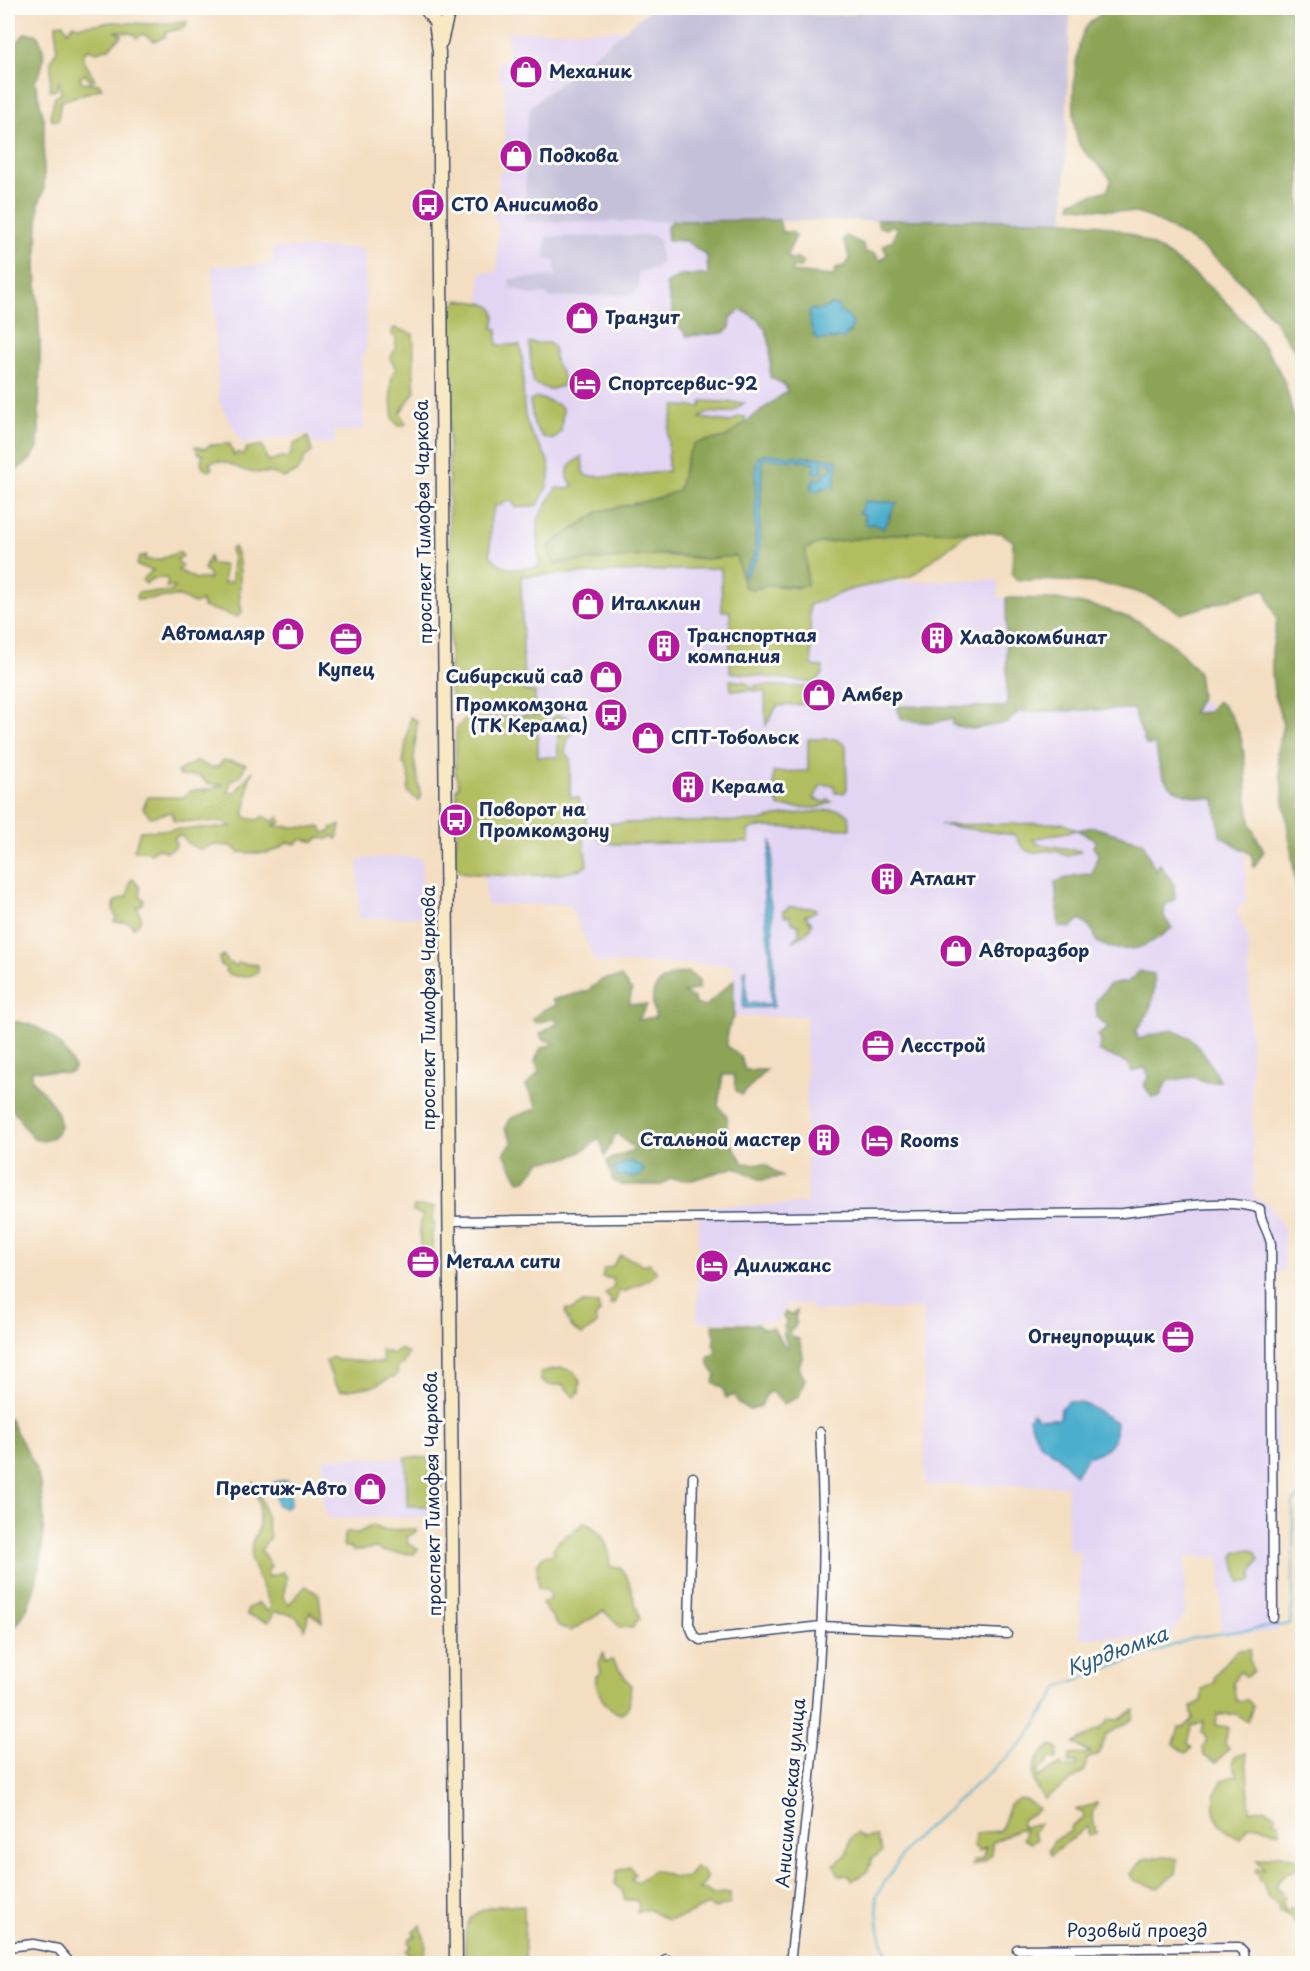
<svg xmlns="http://www.w3.org/2000/svg" width="1310" height="1971" font-family="'Playpen Sans',sans-serif">
  <style>
    .built { fill: #e2d4f3 }
    .industrial { fill: #c5c0da }
    .green { fill: #b1bd5f; stroke: #66765e; stroke-width: 1.5 }
    .forest { fill: #8ca456; stroke: #546a5a; stroke-width: 1.5; fill-rule: evenodd }
    .water { fill: #4caecc; stroke: #346e95; stroke-width: 1.5 }
    .lines { fill: none; stroke-linecap: round; stroke-linejoin: round }
    .stream { stroke: #4caecc; stroke-width: 2 }
    .street-casing { stroke: #3c496d; stroke-width: 11 }
    .secondary-casing { stroke: #3c496d; stroke-width: 15 }
    .street { stroke: #fff; stroke-width: 8 }
    .secondary { stroke: #f8e8c3; stroke-width: 12 }
    .labels { text-anchor: middle; stroke-width: 6; stroke-linejoin: round; paint-order: stroke }
    .poi-label { font-size: 18px; font-weight: bold; fill: #1b2f5e; stroke: #fdfcf7; text-anchor: start }
    .street-label { font-size: 18px; fill: #1b2f5e; stroke: #fdfcf7 }
    .water-label { font-size: 20px; font-style: italic; fill: #2c5b84; stroke: #fdfcf7 }
  </style>
  <rect width="100%" height="100%" fill="#fdfcf7"/>
  <filter id="ink" filterUnits="userSpaceOnUse"><feTurbulence type="fractalNoise" baseFrequency=".0167" numOctaves="2"/><feDisplacementMap in="SourceGraphic" scale="12" xChannelSelector="R" yChannelSelector="G"/><feConvolveMatrix kernelMatrix="1 2 1 2 8 2 1 2 1" color-interpolation-filters="sRGB"/></filter>
  <filter id="wash" filterUnits="userSpaceOnUse"><feTurbulence type="fractalNoise" baseFrequency=".008" numOctaves="4" result="noise"/><feDisplacementMap in="SourceGraphic" scale="24" xChannelSelector="R" yChannelSelector="G"/><feGaussianBlur stdDeviation="1.35" result="paint"/><feColorMatrix in="noise" values="0 0 0 0 0 0 0 0 0 0 0 0 0 0 0 0 0 1.4 0 .05"/><feComposite in="paint" operator="in"/></filter>
  <g filter="url(#wash)">
    <rect width="100%" height="100%" fill="#f4dec1"/>
    <path class="built" d="M624,30L530,107L526,131L525,222L673,221L667,226L707,256L708,275H682L731,318L740,310L755,315L766,330L771,353L770,377L785,385L787,390L651,500L600,511L550,545L706,559L737,556L770,585H807L806,549L883,582L998,580V598H1006L1008,707L1207,702L1242,780L1247,900L1237,910L1248,938L1254,1197L1270,1205L1284,1229V1271L1277,1272L1278,1632L1221,1633L1220,1557H1185V1613L1170,1638H1080V1551L1068,1550L1067,1486L925,1485L923,1309L812,1311L811,1304L785,1305L778,1322H697L699,1206L807,1204L806,1016L734,1017V964L596,963L569,904L487,905L484,871L480,273L497,272L498,222L494,221V195H498L499,172H505L504,80H499V61H508V32Z
      M273,248H364L367,345L361,360L364,430L335,431V444H311L310,434L242,443L219,402L212,266L273,265Z
      M402,856L422,858V917L359,918L358,859Z
      M323,1458H428L442,1475V1523L436,1517L329,1519L323,1506Z"/>
    <path class="industrial" d="M652,8H812V15H855V8H1070L1064,220L525,222L526,131L530,107Z
      M654,235L660,242L661,262L656,268L638,272L639,288L633,294L548,298L547,294L530,295L510,287L509,279L556,276L555,261L545,258L546,237Z"/>
    <path class="green" d="M113,22L152,24L187,22L184,28L166,32L165,37L154,41L143,34L137,38L134,34L115,31L122,35L109,48L97,52L88,49L82,57L95,80L90,81L85,74L80,78L82,82L99,84L102,88L61,101L58,120L53,121L50,117L55,97L61,93L59,82L56,90L50,91L51,60L57,50L56,24L63,23L68,31L74,24L78,26Z
      M458,300C481,303 501,300 493,328L497,329V345H520C526,369 521,392 525,415C529,438 545,447 549,465C552,479 544,494 538,505L516,508L513,502L507,500L502,505H496L491,517L490,555C507,574 516,569 539,567L538,520L556,488L567,489L573,485L567,477L569,466L582,456L583,472L586,476L625,477L668,471V432L675,406L701,407L702,401L744,403L732,412L706,413L700,418L731,422L738,417H745V425L726,437L695,443L688,455L679,491L651,500L600,511L550,545L706,559L737,556L752,590L770,585L796,588L807,585L806,549L820,543L925,531H970L911,576L849,590L809,605L812,666L823,667L822,674L815,683L730,672V611H722L721,568L521,576L524,691L535,692V705C520,708 460,714 453,699C447,687 450,668 450,655L448,321L449,311Z
      M394,328L413,334C415,354 412,371 415,391L400,413L406,424L399,426L393,420C392,404 387,381 396,368L390,359L395,350L396,338L391,334Z
      M529,343H549L554,348C555,352 554,359 556,363C561,373 565,374 562,386L549,390L533,383Z
      M536,397L559,405L563,409L561,432L553,440L543,437L534,425L530,401Z
      M308,437L312,452L304,458C302,471 294,474 283,478C271,470 263,474 250,472C234,469 226,457 209,463L212,468L209,471L203,468L201,460L203,455L198,453L195,446L205,449L209,445L230,444L234,456L238,452L244,455L247,448L262,445L268,461L282,457L289,458L294,444Z
      M234,547C245,568 236,590 242,612L237,617L203,607L202,601L194,604L178,596L137,600L136,596L139,592H171L175,587H166L168,583L166,578L151,579L146,584L142,580L153,570L137,566L139,557L146,555L145,560H158L179,552L183,556L177,560L182,566L178,570L196,579H209L210,576L204,569L209,557L211,564L224,565V583L232,581L233,558L230,550Z
      M730,680L745,682L753,688L756,685L805,687L808,689V704L777,706L766,725L765,691L731,690Z
      M546,715L547,722H538V757H558V722H552V719L557,715L568,717L572,734L568,739L565,753L570,757V797L579,798L581,808L587,807L586,823L582,827L587,865C573,880 483,876 461,872L452,861L459,827L456,789L459,786L455,772L456,729L467,718Z
      M410,717L417,721L414,759L421,798L418,801L408,792C410,781 410,773 403,763Z
      M808,739H835L846,745L847,789L844,793H835L834,785H821L814,799L826,802L828,799L832,802L817,808L780,807L774,797L773,772L808,771Z
      M223,760L246,764L240,776L231,781L228,792L234,793L253,771C244,784 251,798 244,813L247,818L257,820L264,816L274,822L279,816L281,822L273,826L316,828L319,826L322,827L323,833L331,832V828L340,825L337,839L333,836L328,839L318,838L315,842L303,839L295,844L288,842C270,857 260,853 238,852L232,846L211,845L201,850L190,845L181,835L175,837L176,846L167,852L157,848L151,854L146,851H134L140,831L231,827L224,822L174,821L172,812L150,817L143,808L148,797H186L189,791L211,789L224,784H208L200,776H180L177,772L197,761L211,768L219,766Z
      M829,810H840L849,815L850,829L756,827L748,831L749,842L615,844L602,842L607,840L608,833L597,838L603,826L613,823L761,821L776,816Z
      M1062,823L1077,830L1033,839L1038,844L1082,851L1068,856C1064,855 1058,851 1054,851C1035,848 1029,863 1015,835L940,825Z
      M133,879L140,888V896L144,900L142,905L137,907L141,917L139,923L133,928L129,922H114L116,917L113,909L115,901L128,896L130,881Z
      M790,907L815,908L816,911L805,916L812,923L809,930L793,942L799,934V926L791,922L790,916L785,917L783,911Z
      M223,955L228,962L236,966L238,963L258,965V972C249,978 234,978 225,972L226,968L221,965L219,958Z
      M414,1206L435,1207L432,1221L435,1225L432,1234L433,1256L430,1258L428,1253L420,1252V1224L423,1215L413,1212Z
      M620,1255L636,1261L642,1266L649,1263L657,1273C648,1283 635,1284 625,1292L619,1291L614,1304L610,1305L611,1300L605,1294L614,1287L613,1279L602,1277L604,1269L612,1267Z
      M583,1303L598,1304L600,1312L595,1319L597,1324L582,1335L570,1326L565,1313L566,1309L572,1310Z
      M399,1349L408,1353L403,1364L398,1367L397,1375L374,1386L341,1391L334,1383L326,1361L332,1357L339,1360L383,1363L381,1350L394,1354Z
      M561,1368L573,1371L580,1380L579,1393L574,1397L563,1385H549L541,1381L540,1374L544,1371Z
      M406,1457L428,1458L442,1475V1503L439,1506H407Z
      M253,1481C263,1497 267,1518 270,1537L261,1550L271,1566L267,1573L268,1577L283,1572L287,1578L283,1597L289,1604L306,1586L319,1595L322,1622L310,1612L304,1629C298,1613 290,1613 274,1612L269,1622L247,1615L248,1608L259,1603L268,1612L271,1606L251,1561L252,1542L259,1528V1504Z
      M584,1522C605,1532 609,1545 610,1567H620L628,1579L640,1619L635,1622L633,1628L620,1627L604,1611L571,1631L559,1626L542,1604L550,1599L548,1590L538,1588L537,1565L543,1556L554,1554L553,1549C561,1534 575,1534 584,1522Z
      M373,1525L382,1530L416,1529V1532L407,1537L408,1544L418,1549L414,1554L384,1552L376,1548L353,1551L350,1547H344L343,1544L346,1532L358,1533Z
      M1250,1549L1256,1552L1259,1560L1252,1572V1581L1239,1583L1234,1556L1237,1552Z
      M1251,1649L1249,1660L1253,1671L1246,1677L1240,1671L1233,1682L1236,1701L1247,1700L1253,1706L1247,1722L1237,1714L1217,1715L1216,1725L1228,1727L1225,1744L1229,1749L1216,1762L1204,1756L1203,1747L1207,1740L1202,1732L1204,1722L1192,1726L1188,1743L1192,1748L1186,1753L1174,1744L1179,1727H1185L1193,1719L1191,1707L1202,1701V1690L1215,1682L1214,1676L1237,1650Z
      M603,1653L605,1663L612,1660L631,1685L629,1706L622,1714C607,1713 594,1689 596,1676L601,1673L599,1663Z
      M1134,1710L1133,1719L1106,1735L1099,1754L1087,1759L1084,1771L1045,1799C1027,1782 1029,1758 1052,1746L1058,1749L1057,1759L1049,1758L1048,1763L1037,1771L1038,1777L1061,1764L1062,1767H1076L1077,1763H1068L1070,1755L1090,1753L1074,1743L1101,1728L1110,1719L1118,1720Z
      M1246,1753L1250,1811L1264,1808L1276,1815L1273,1822L1279,1823L1280,1833L1258,1825L1249,1826L1240,1839C1211,1824 1208,1807 1222,1780L1238,1775L1232,1764L1235,1756Z
      M1018,1799L1026,1800L1039,1809L1022,1820V1827L1040,1824L1033,1833L1037,1840L1031,1843L1023,1839L1025,1830L1018,1829L992,1843V1854L985,1861L972,1866L973,1861L982,1859L986,1847L979,1851L974,1846L975,1833L1001,1831L1010,1804Z
      M1097,1803L1092,1814L1096,1833L1088,1836V1826L1051,1855L1049,1850L1054,1840L1070,1832L1072,1825L1084,1818L1083,1813L1076,1810Z
      M857,1833L864,1838L876,1836L882,1852L871,1859C870,1872 864,1876 852,1880L847,1875H839L834,1865L846,1855L851,1838Z
      M1281,1854L1302,1860L1292,1872L1283,1875L1276,1886L1283,1895L1282,1904L1285,1911L1291,1908L1302,1910L1298,1926L1288,1915L1279,1911L1278,1904L1268,1898L1263,1882L1259,1881V1876L1255,1872L1257,1868L1265,1870L1257,1860Z
      M1165,1856L1178,1859L1176,1873L1158,1888L1133,1880L1130,1874L1144,1859Z
      M630,1867L635,1874L631,1879L638,1882L653,1870L673,1877L687,1878L695,1867L703,1871L707,1879L699,1889L709,1891L710,1894L730,1893V1904L715,1909L708,1905L680,1918L667,1920L648,1909L637,1913L639,1905L636,1900H625L622,1890L615,1885L617,1871Z
      M507,1905L524,1906L525,1963H465C465,1923 462,1910 507,1905Z
      M421,1925C423,1938 431,1950 420,1960L413,1959L406,1951L411,1946L409,1942L411,1937L416,1936L413,1932Z"/>
    <path class="forest" d="M1298,8L1302,362C1268,307 1227,257 1168,227C1159,222 1149,216 1139,214C1118,210 1096,209 1075,207L1071,206V201L1108,190L1111,180C1104,166 1088,160 1080,146C1069,126 1073,49 1085,29C1091,19 1100,14 1110,10Z
      M25,33L36,34C47,47 45,68 35,81L44,119V190L39,203L36,267L40,344L39,428L38,447L30,460L8,477V50L13,48Z
      M779,220L782,232H792L796,236L787,255L790,259L796,258L804,262L800,267H793L792,272L833,276L836,268L844,266L850,259L843,239L846,236L863,244L865,252L874,253L881,261L887,254L883,246L893,240L897,228L892,225L887,229L879,227L877,220C920,220 962,220 1005,220C1037,220 1069,219 1101,225C1166,237 1258,321 1284,381C1290,396 1292,414 1297,430L1302,911L1299,906L1277,751L1283,725L1274,692L1272,674V651L1277,620L1265,589L1181,614C1132,579 1074,581 1016,580L1012,574L1013,541L1001,533L925,531L820,543L806,549L807,585C794,589 786,584 773,585C762,585 755,591 744,587L736,556L706,559L667,554L553,564L549,551L550,545L600,511L651,500L678,491L688,455L695,443L726,437L787,391L785,385L770,377C771,346 773,321 740,310L731,318L730,328L723,333L687,336L675,321L666,284L682,275H708L707,256L686,241L668,240L667,226L673,221ZM812,309L822,310L851,332L834,340L814,337ZM762,454L835,459L838,462L834,487L821,488L834,464L820,462L816,474L813,472L815,462L765,458L762,461L759,555L745,577L743,573L755,555L758,456ZM865,501L897,503L890,512V520L884,526L864,519Z
      M1006,598L1057,599L1102,608L1138,621L1175,646L1198,671L1201,697L1193,713L1207,712L1218,701C1255,733 1241,782 1251,825C1254,834 1260,843 1264,851L1254,867L1251,854L1220,836L1215,799C1174,795 1160,789 1156,745H1146L1133,709L1018,712L1007,723L972,729L952,725L953,718L933,723L902,720L896,706L1007,707Z
      M1093,827L1143,842L1155,870L1160,864L1174,885L1175,899L1165,905L1164,917L1172,928C1147,948 1127,957 1097,942L1093,931L1080,919L1071,928L1059,927L1055,882L1076,875L1092,874L1098,854L1093,847L1096,840L1077,830Z
      M1139,971L1154,974C1156,998 1151,1012 1136,1031L1138,1039L1173,1029C1179,1035 1184,1034 1190,1038C1200,1045 1214,1070 1220,1081L1207,1082L1193,1077L1167,1081L1160,1096L1152,1098L1144,1085L1149,1075L1144,1067L1132,1072L1128,1063L1098,1051L1101,1041L1098,1035L1108,1027L1097,1018L1096,1001L1110,984L1128,982Z
      M687,972L699,980V989L683,993L694,998L695,1004L705,1007L734,980V1017L727,1031V1046L741,1057L745,1070H766L742,1095L736,1091L734,1075H723L718,1106L727,1116V1135L743,1163L765,1164L782,1177L761,1180L735,1167L692,1180L670,1179L662,1185H623L613,1181L607,1161L635,1149L616,1133L605,1156L599,1137C584,1155 564,1161 541,1161L526,1180L519,1181L504,1153L513,1142L505,1129L511,1118L538,1108L526,1086L539,1072L535,1061L541,1048L555,1043L542,1039L540,1034L561,1021L551,1019L536,1023L532,1019L543,1010L557,1005L552,1000L587,991L603,979L621,977L632,991L629,1004L647,1005L638,1020L656,1017C646,988 659,976 687,972Z
      M8,1021C39,1022 61,1039 74,1067L73,1071L67,1073L32,1070V1079C41,1092 72,1119 55,1135C51,1139 44,1142 38,1140C25,1136 21,1114 8,1106Z
      M797,1311L795,1319L797,1323L794,1328L790,1330L791,1336L799,1339L803,1355L799,1367L805,1379L799,1397L784,1404L772,1392L767,1393L761,1406L749,1410L739,1404L734,1395L726,1398L723,1389L713,1382L716,1375C711,1370 707,1364 709,1356L716,1354V1349L713,1345L715,1335L712,1324H757L763,1329L773,1328L785,1347L788,1346C784,1337 781,1332 786,1322L783,1317L785,1312L791,1315Z
      M8,1416C15,1432 31,1455 36,1469C51,1511 44,1605 8,1634Z"/>
    <path class="water" d="M830,305L838,306L841,312L850,318L853,326L844,338L818,340C812,335 808,318 810,310H822Z
      M762,454L835,459L838,462L834,487L821,488L819,492L811,490L813,480L822,478L825,472L831,470L833,463L821,462L823,470L816,474L813,472L815,462L764,458L762,461L759,555L745,577L743,573L755,555L756,462Z
      M865,501L897,503C890,511 888,520 883,529L875,524L866,525L864,514L859,513Z
      M771,840C775,857 770,870 768,886C767,894 772,905 772,914C773,945 775,975 774,1007L743,1008L744,969H746L747,1003L771,1004L770,949C768,946 763,894 764,887C764,872 770,856 771,840Z
      M628,1161L641,1166L644,1170L638,1177L618,1176L613,1169Z
      M1069,1401C1092,1403 1097,1412 1116,1422L1114,1441L1105,1450L1087,1457L1075,1475L1056,1454L1039,1443L1029,1419L1032,1413L1038,1418L1060,1419L1061,1408Z
      M287,1480L290,1482L291,1504L285,1508L277,1505L274,1482Z"/>
    <g class="lines">
      <path class="stream" d="M889,1964L879,1930L876,1896L910,1843L1026,1740L1060,1686L1196,1637L1290,1624L1293,1598V1502L1302,1494"/>
    </g>
  </g>
  <g filter="url(#ink)">
    <g class="lines">
      <defs>
        <path id="street" d="M448,1221L1123,1213C1159,1209 1228,1197 1260,1209C1259,1220 1269,1231 1271,1244L1273,1617
          M693,1477L689,1624L694,1636L700,1640L821,1626L1007,1634
          M8,1947L33,1944L58,1949L71,1964
          M1017,1949L1239,1947L1244,1952L1245,1964
          M666,1964V1959
          M790,1964C804,1835 820,1707 823,1578C825,1529 822,1481 820,1432"/>
        <path id="secondary" d="M425,8L435,22L439,52L456,1964
          M441,42L447,17L453,8"/>
      </defs>
      <use href="#street" class="street-casing"/>
      <use href="#secondary" class="secondary-casing"/>
      <use href="#street" class="street"/>
      <use href="#secondary" class="secondary"/>
    </g>
  </g>
  <defs>
    <symbol id="shop-disc" viewBox="-11 -11 22 22"><circle r="9.5" fill="#b5179e" stroke="#fdfcf7"/><path d="M-5-2.5h2.3a2.7 3.5 0 0 1 5.4 0H5L5.5 6h-11ZM-1.5-2.5h3a1.5 2.3 0 0 0-3 0Z" fill="#fff"/></symbol>
    <symbol id="bus-disc" viewBox="-11 -11 22 22"><circle r="9.5" fill="#b5179e" stroke="#fdfcf7"/><path d="M-5-6H5V4H4V6H2V4H-2V6H-4V4H-5ZM-3.5-4V0h7V-4ZM-3.5 1.2v1.5H-2V1.2ZM2 1.2v1.5H3.5V1.2Z" fill="#fff"/></symbol>
    <symbol id="hotel-disc" viewBox="-11 -11 22 22"><circle r="9.5" fill="#b5179e" stroke="#fdfcf7"/><path d="M-6-4.5h1.5V1H6V5H4.5V3h-9V5H-6ZM-4 0a1.8 1.8 0 1 1 3.6 0ZM.5 0V-2.5h3Q6-2.5 6 0Z" fill="#fff"/></symbol>
    <symbol id="building-disc" viewBox="-11 -11 22 22"><circle r="9.5" fill="#b5179e" stroke="#fdfcf7"/><path d="M-4-6H4V6H1V3H-1V6H-4ZM-2.5-4.3h1.7v1.8h-1.7ZM.8-4.3h1.7v1.8H.8ZM-2.5-1h1.7V.8h-1.7ZM.8-1h1.7V.8H.8Z" fill="#fff"/></symbol>
    <symbol id="office-disc" viewBox="-11 -11 22 22"><circle r="9.5" fill="#b5179e" stroke="#fdfcf7"/><path d="M-6-3h4V-5.5h4V-3h4V5H-6ZM-1-4.5V-3h2v-1.5ZM-6 0V1H6V0Z" fill="#fff"/></symbol>
  </defs>
  <g fill-rule="evenodd">
    <use href="#shop-disc" x="507" y="53" width="38" height="38"/>
    <use href="#shop-disc" x="497" y="137" width="38" height="38"/>
    <use href="#bus-disc" x="409" y="186" width="38" height="38"/>
    <use href="#shop-disc" x="563" y="299" width="38" height="38"/>
    <use href="#hotel-disc" x="566" y="365" width="38" height="38"/>
    <use href="#shop-disc" x="569" y="585" width="38" height="38"/>
    <use href="#shop-disc" x="269" y="615" width="38" height="38"/>
    <use href="#building-disc" x="918" y="619" width="38" height="38"/>
    <use href="#office-disc" x="327" y="620" width="38" height="38"/>
    <use href="#building-disc" x="645" y="627" width="38" height="38"/>
    <use href="#shop-disc" x="587" y="658" width="38" height="38"/>
    <use href="#shop-disc" x="800" y="676" width="38" height="38"/>
    <use href="#bus-disc" x="592" y="696" width="38" height="38"/>
    <use href="#shop-disc" x="629" y="719" width="38" height="38"/>
    <use href="#building-disc" x="669" y="768" width="38" height="38"/>
    <use href="#bus-disc" x="437" y="801" width="38" height="38"/>
    <use href="#building-disc" x="868" y="860" width="38" height="38"/>
    <use href="#shop-disc" x="937" y="932" width="38" height="38"/>
    <use href="#office-disc" x="859" y="1027" width="38" height="38"/>
    <use href="#building-disc" x="805" y="1121" width="38" height="38"/>
    <use href="#hotel-disc" x="858" y="1122" width="38" height="38"/>
    <use href="#office-disc" x="404" y="1243" width="38" height="38"/>
    <use href="#hotel-disc" x="693" y="1247" width="38" height="38"/>
    <use href="#office-disc" x="1159" y="1318" width="38" height="38"/>
    <use href="#shop-disc" x="351" y="1470" width="38" height="38"/>
  </g>
  <g class="labels">
    <g class="poi-label">
      <text x="549" y="78">Механик</text>
      <text x="539" y="162">Подкова</text>
      <text x="451" y="211">СТО Анисимово</text>
      <text x="605" y="324">Транзит</text>
      <text x="608" y="390">Спортсервис-92</text>
      <text x="611" y="610">Италклин</text>
      <text x="265" y="640" text-anchor="end">Автомаляр</text>
      <text x="687" y="642">Транспортная<tspan x="687" dy="21">компания</tspan></text>
      <text x="960" y="644">Хладокомбинат</text>
      <text x="346" y="676" text-anchor="middle">Купец</text>
      <text x="583" y="683" text-anchor="end">Сибирский сад</text>
      <text x="842" y="701">Амбер</text>
      <text x="588" y="711" text-anchor="end">Промкомзона<tspan x="588" dy="21">(ТК Керама)</tspan></text>
      <text x="671" y="744">СПТ-Тобольск</text>
      <text x="711" y="793">Керама</text>
      <text x="479" y="816">Поворот на<tspan x="479" dy="21">Промкомзону</tspan></text>
      <text x="910" y="885">Атлант</text>
      <text x="979" y="957">Авторазбор</text>
      <text x="901" y="1052">Лесстрой</text>
      <text x="801" y="1146" text-anchor="end">Стальной мастер</text>
      <text x="900" y="1147">Rooms</text>
      <text x="446" y="1268">Металл сити</text>
      <text x="735" y="1272">Дилижанс</text>
      <text x="1155" y="1343" text-anchor="end">Огнеупорщик</text>
      <text x="347" y="1495" text-anchor="end">Престиж-Авто</text>
    </g>
    <g class="street-label">
      <text transform="translate(424 522) rotate(-91)" y="6">проспект Тимофея Чаркова</text>
      <text transform="translate(429 1008) rotate(-90)" y="6">проспект Тимофея Чаркова</text>
      <text transform="translate(433 1494) rotate(-91)" y="6">проспект Тимофея Чаркова</text>
      <text transform="translate(791 1793) rotate(-85)" y="6">Анисимовская улица</text>
      <text x="1137" y="1937">Розовый проезд</text>
    </g>
    <g class="water-label">
      <text transform="translate(1117 1651) rotate(-20)" y="7">Курдюмка</text>
    </g>
  </g>
  <rect width="1310" height="1971" fill="none" stroke="#fdfcf7" stroke-width="30"/>
</svg>
